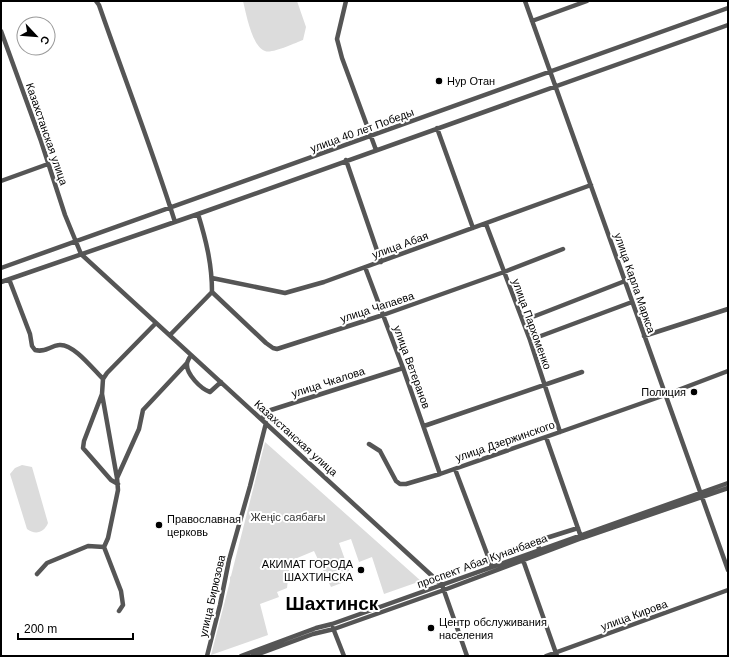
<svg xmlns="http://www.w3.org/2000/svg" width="729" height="657" font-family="Helvetica,sans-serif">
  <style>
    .green { fill: #dcdcdc }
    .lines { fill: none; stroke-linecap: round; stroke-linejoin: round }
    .minor { stroke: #555; stroke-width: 4.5 }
    .poi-dot { fill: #000; stroke: #fff; stroke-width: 1.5 }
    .labels { text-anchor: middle; stroke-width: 4; stroke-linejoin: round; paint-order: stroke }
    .poi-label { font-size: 11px; fill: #000; stroke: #fff; text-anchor: start }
    .street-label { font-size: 11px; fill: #000; stroke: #fff }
    .park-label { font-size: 11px; fill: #333; stroke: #fff }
    .town-label { font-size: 19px; font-weight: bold; fill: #000; stroke: #fff }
  </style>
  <rect width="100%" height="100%" fill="#fff"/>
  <path class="green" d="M243,1H297L306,27L303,40C295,43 272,54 265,51C252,47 246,13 243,1Z
    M265,442L421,581L384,594L372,557L359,562L351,539L339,543L352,579L331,587L314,551L290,561L287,588L277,592L279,597L260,604L268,635L211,655L230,581V577L231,576Z
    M22,465L32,467L48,523C44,533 35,535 27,529L10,474L15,468Z"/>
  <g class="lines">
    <path class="minor" d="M96,1L99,5C124,77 152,149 175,222
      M346,1L337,39L342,58L376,150
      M525,1L728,570
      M532,21L587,1
      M1,31L41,141L65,215L81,254L442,585L467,656
      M437,128L473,228
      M346,160L381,262
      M1,181L48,164
      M486,224L530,340L560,432
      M365,267L403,368L440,474
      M1,268L728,8
      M212,278L285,293L324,282L591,185
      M9,279L30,334L32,346L35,350C45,353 50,346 59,345C73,343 93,369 103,379
      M1,282L198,214L728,25
      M212,292L266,343L273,348L277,349L383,315L504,272L563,249
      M522,318L535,316L548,311L625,281
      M170,335L212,292C212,264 206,240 198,214
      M644,336L728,309
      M530,340L632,302
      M191,355C190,357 187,361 187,364C186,374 201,389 210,392L221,382
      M102,394L84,441L83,448L111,480L118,484
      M261,419L271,410L403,368
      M424,426L582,372
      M546,437L581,537
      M369,444L380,451L396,481L400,484H406L440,474L560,432L665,395L728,371
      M455,469L492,567
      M117,478L139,429L143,410L187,363
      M539,550L538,543L540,540L578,528
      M523,560L557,656
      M37,574L47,563L88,546L104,547
      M119,611L123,605L121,591L104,547L108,538L118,490L117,478L102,394L103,379L107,373L156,323
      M333,628L344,656
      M207,656L220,605L229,560L250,486L266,423
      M241,656L316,628L332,624L728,483
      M253,656L313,634L334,629L444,590L582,538L728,488
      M546,656L728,590"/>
  </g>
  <g class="poi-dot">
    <circle cx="439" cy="81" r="4"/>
    <circle cx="694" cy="392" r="4"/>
    <circle cx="159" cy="525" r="4"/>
    <circle cx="361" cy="570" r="4"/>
    <circle cx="431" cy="628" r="4"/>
  </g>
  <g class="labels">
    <g class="poi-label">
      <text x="447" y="85">Нур Отан</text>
      <text x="686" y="396" text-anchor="end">Полиция</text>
      <text x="167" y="523">Православная<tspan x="167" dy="13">церковь</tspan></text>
      <text x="353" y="568" text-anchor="end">АКИМАТ ГОРОДА<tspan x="353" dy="13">ШАХТИНСКА</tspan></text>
      <text x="439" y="626">Центр обслуживания<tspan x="439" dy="13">населения</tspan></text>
    </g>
    <g class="street-label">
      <text transform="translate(362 130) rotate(-20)" y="4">улица 40 лет Победы</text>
      <text transform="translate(47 134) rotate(71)" y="4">Казахстанская улица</text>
      <text transform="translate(400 245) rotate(-20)" y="4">улица Абая</text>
      <text transform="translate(635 283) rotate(71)" y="4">улица Карла Маркса</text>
      <text transform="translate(377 307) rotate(-18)" y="4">улица Чапаева</text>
      <text transform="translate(532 324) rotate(70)" y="4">улица Пархоменко</text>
      <text transform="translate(412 367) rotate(70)" y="4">улица Ветеранов</text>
      <text transform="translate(328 382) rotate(-18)" y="4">улица Чкалова</text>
      <text transform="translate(296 438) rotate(42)" y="4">Казахстанская улица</text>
      <text transform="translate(505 441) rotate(-19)" y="4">улица Дзержинского</text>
      <text transform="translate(482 561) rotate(-20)" y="4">проспект Абая Кунанбаева</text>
      <text transform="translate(212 596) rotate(-77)" y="4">улица Бирюзова</text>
      <text transform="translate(634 615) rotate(-20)" y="4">улица Кирова</text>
    </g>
    <g class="park-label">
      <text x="288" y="521">Жеңіс саябағы</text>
    </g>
    <g class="town-label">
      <text x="332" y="610">Шахтинск</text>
    </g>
  </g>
  <rect width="729" height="657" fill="none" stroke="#000000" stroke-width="4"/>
  <g transform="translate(36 36) rotate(116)"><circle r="19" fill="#ffffff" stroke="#999999"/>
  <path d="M0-3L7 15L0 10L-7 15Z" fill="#000000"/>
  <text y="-6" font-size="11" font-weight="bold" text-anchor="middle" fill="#000000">С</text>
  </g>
  <path d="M18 633v6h115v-6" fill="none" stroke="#000000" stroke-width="2"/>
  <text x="24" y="633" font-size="12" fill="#000000" stroke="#ffffff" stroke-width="3" paint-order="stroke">200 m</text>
</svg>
